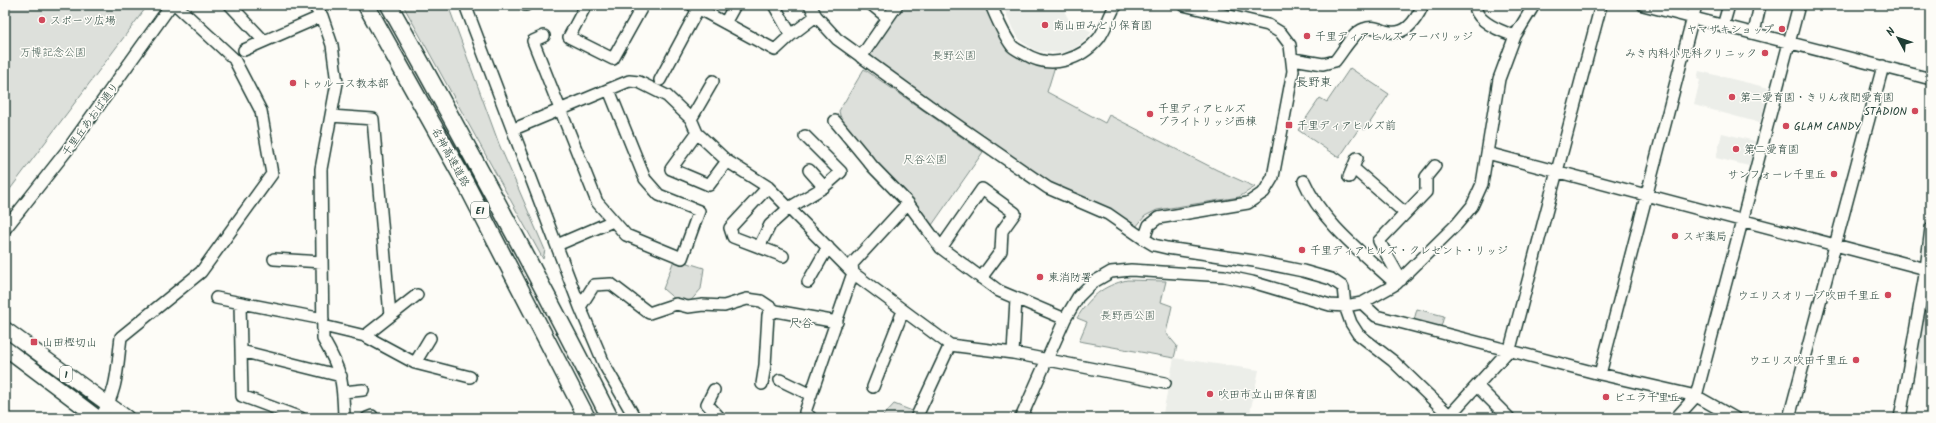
<svg xmlns="http://www.w3.org/2000/svg" width="1936" height="423" font-family="Kalam,'Klee One',sans-serif">
  <style>
    .built { fill: #eceee9 }
    .green { fill: #dde0db; stroke: #7e8e88 }
    .lines { fill: none; stroke-linecap: round; stroke-linejoin: round }
    .minor-casing { stroke: #1f3d34; stroke-width: 14 }
    .major-casing { stroke: #1f3d34; stroke-width: 17 }
    .highway-casing { stroke: #1f3d34; stroke-width: 19 }
    .minor { stroke: #fdfcf7; stroke-width: 11 }
    .major { stroke: #fdfcf7; stroke-width: 14 }
    .highway { stroke: #fdfcf7; stroke-width: 16 }
    .poi-dot { fill: #d1495b; stroke: #fdfcf7; stroke-width: 1.5 }
    .labels { text-anchor: middle; stroke-width: 3; stroke-linejoin: round; paint-order: stroke }
    .shield { fill: #fdfcf7; stroke: #62766e; stroke-width: 1 }
    .shield-label { font-size: 10px; font-weight: bold; fill: #1f3d34 }
    .poi-label { font-size: 11px; fill: #1f3d34; stroke: #fdfcf7; text-anchor: start }
    .park-label { font-size: 11px; fill: #455e55; stroke: #fdfcf7 }
    .street-label { font-size: 11px; fill: #1f3d34; stroke: #fdfcf7 }
    .neighbourhood-label { font-size: 12px; fill: #1f3d34; stroke: #fdfcf7 }
  </style>
  <rect width="100%" height="100%" fill="#fdfcf7"/>
  <filter id="ink" filterUnits="userSpaceOnUse"><feTurbulence type="fractalNoise" baseFrequency=".025" numOctaves="2"/><feDisplacementMap in="SourceGraphic" scale="8" xChannelSelector="R" yChannelSelector="G"/><feConvolveMatrix kernelMatrix="1 2 1 2 8 2 1 2 1" color-interpolation-filters="sRGB"/></filter>
  <g filter="url(#ink)">
    <path class="built" d="M1005,5H1061L1069,20L1092,32L1082,43L1072,50L1060,53L1036,51L1021,41L1013,30L1003,6Z
      M1211,5H1250L1245,14Z
      M1699,71L1769,88L1760,123L1694,105L1700,80L1697,79Z
      M1722,133L1755,141L1749,166L1716,158Z
      M1931,266V366L1913,363Z
      M1174,358L1259,370L1249,418H1162Z"/>
    <path class="green" d="M5,5H148L5,196Z
      M403,5H448L499,144L545,250L543,259Z
      M903,5H986L1011,50L1055,66L1047,92L1105,123L1109,115L1217,170L1255,187L1239,197L1157,210L1145,216L1136,227L1052,184L869,58L868,53Z
      M1350,68L1389,94L1365,130L1360,127L1339,158L1298,130L1320,98L1327,102Z
      M864,69L983,152L930,228L842,124L839,111Z
      M674,260L683,264L685,262L704,268L701,289L688,304L677,301L663,289Z
      M1127,280L1166,281L1161,302L1172,306L1166,333L1177,346L1174,358L1079,341L1087,322L1077,318C1090,297 1102,286 1127,280Z
      M1417,309L1444,316L1441,327L1414,320Z
      M31,358H33L99,406L96,407L31,360Z
      M894,404L915,412L914,418H881Z"/>
    <g class="lines">
      <defs>
        <path id="minor" d="M230,5L264,41
          M313,5L322,16L332,45L337,83L321,169L323,339C342,372 343,381 344,418
          M470,5L467,10L580,307L605,366L635,418
          M525,5H526
          M586,5L569,37L613,59L643,5
          M692,5L775,50L791,35L816,16
          M774,5L791,35
          M810,5L816,16L837,39L928,105L1048,188L1108,214L1144,239L1149,225L1158,218L1248,203L1264,192L1273,177L1293,71L1290,45L1281,33L1268,25L1183,5
          M872,5L888,18
          M991,5C997,19 1003,34 1012,46C1015,49 1021,52 1025,54C1051,70 1081,60 1099,38C1105,30 1109,17 1114,8L1117,5
          M1475,5C1475,22 1503,32 1515,36
          M1643,5L1931,79
          M725,23L735,5
          M1723,26L1729,5
          M1754,33L1760,5
          M544,36L533,41L597,202L626,235L682,258L699,211L659,195L645,179L609,90
          M244,50L322,16
          M861,57L897,5
          M1293,59L1323,64L1335,61C1343,52 1352,33 1364,29C1371,26 1377,28 1385,31C1405,37 1415,22 1423,5
          M660,80L698,9
          M331,116L373,119L390,316
          M691,119L713,81
          M835,121L873,167L908,203L941,248L999,291L1065,319
          M514,129L629,81L639,82L667,96L691,119L697,133L727,161L768,187L853,273L950,345L1013,353L1016,299
          M697,133L671,169L709,185L727,161
          M1487,153L1926,269
          M1353,168L1405,213
          M809,170L824,187
          M1349,177L1357,158
          M1304,181C1322,223 1364,254 1396,284
          M768,187L730,228L733,237L783,256
          M5,229L68,149L171,5
          M1144,239L1154,245L1167,248L1254,261L1303,271L1331,279L1343,287L1345,306L1351,323L1358,334L1393,361L1452,418
          M557,245L613,221
          M759,247L770,225L789,208L824,187L841,172L805,136
          M941,248L982,189L1015,213L1002,231L1001,251L981,278
          M274,259L322,262
          M1401,280L1379,241L1426,192V177L1435,166
          M808,282L828,247
          M216,298L323,319
          M240,303L242,396L301,418
          M1362,303L1376,316L1600,374L1696,396L1735,418
          M580,307L594,285L611,284L649,313L676,304L688,307L703,305L724,306L747,299L761,301L776,311L837,322
          M323,326L365,336L415,363L470,377
          M365,336L417,295
          M241,351L341,376
          M1013,353L1165,383
          M415,363L430,338
          M1600,374L1696,5
          M780,380L811,395
          M762,384L765,365L768,315L776,311
          M1477,386L1509,418
          M873,387L903,311
          M714,390L707,404L720,418
          M343,392L363,390
          M1450,415L1510,349L1601,5
          M100,418C118,391 117,368 121,337L201,272L272,174L261,111L234,59L176,5
          M367,418L372,416
          M811,418L805,412L853,273L852,264L908,203
          M916,418L950,345
          M1021,418L1065,319L1078,297L1092,283L1111,272L1131,270L1224,276L1252,282L1330,305L1345,306L1362,303L1396,284L1457,224L1472,206L1482,184L1499,79L1515,36L1534,5
          M1676,418L1696,396L1799,5
          M1789,418L1883,66
          M1900,418L1926,269L1931,228"/>
        <path id="major" d="M5,329L127,418
          M5,348L98,418"/>
        <path id="highway" d="M366,5L466,184L587,418
          M389,5C465,141 539,278 610,418"/>
      </defs>
      <use href="#minor" class="minor-casing"/>
      <use href="#major" class="major-casing"/>
      <use href="#highway" class="highway-casing"/>
      <use href="#minor" class="minor"/>
      <use href="#major" class="major"/>
      <use href="#highway" class="highway"/>
    </g>
  </g>
  <g class="poi-dot">
    <circle cx="42" cy="20" r="4"/>
    <circle cx="1045" cy="25" r="4"/>
    <circle cx="1782" cy="29" r="4"/>
    <circle cx="1307" cy="36" r="4"/>
    <circle cx="1765" cy="53" r="4"/>
    <circle cx="293" cy="83" r="4"/>
    <circle cx="1732" cy="97" r="4"/>
    <circle cx="1915" cy="111" r="4"/>
    <circle cx="1150" cy="114" r="4"/>
    <rect x="1285" y="121" width="8" height="8" rx="2"/>
    <circle cx="1786" cy="126" r="4"/>
    <circle cx="1736" cy="149" r="4"/>
    <circle cx="1834" cy="174" r="4"/>
    <circle cx="1675" cy="236" r="4"/>
    <circle cx="1302" cy="250" r="4"/>
    <circle cx="1040" cy="277" r="4"/>
    <circle cx="1888" cy="295" r="4"/>
    <rect x="30" y="338" width="8" height="8" rx="2"/>
    <circle cx="1856" cy="360" r="4"/>
    <circle cx="1210" cy="394" r="4"/>
    <circle cx="1606" cy="397" r="4"/>
  </g>
  <g class="labels">
    <g class="shield">
      <rect x="471" y="202" width="18" height="16" rx="3"/>
      <rect x="60" y="366" width="12" height="16" rx="3"/>
    </g>
    <g class="shield-label">
      <text x="480" y="214">E1</text>
      <text x="66" y="378">1</text>
    </g>
    <g class="poi-label">
      <text x="50" y="24">スポーツ広場</text>
      <text x="1053" y="29">南山田みどり保育園</text>
      <text x="1774" y="33" text-anchor="end">ヤマザキショップ</text>
      <text x="1315" y="40">千里ディアヒルズ アーバリッジ</text>
      <text x="1757" y="57" text-anchor="end">みき内科小児科クリニック</text>
      <text x="301" y="87">トゥルース教本部</text>
      <text x="1740" y="101">第二愛育園・きりん夜間愛育園</text>
      <text x="1158" y="112">千里ディアヒルズ<tspan x="1158" dy="13">ブライトリッジ西棟</tspan></text>
      <text x="1907" y="115" text-anchor="end">STADION</text>
      <text x="1297" y="129">千里ディアヒルズ前</text>
      <text x="1794" y="130">GLAM CANDY</text>
      <text x="1744" y="153">第二愛育園</text>
      <text x="1826" y="178" text-anchor="end">サンフォーレ千里丘</text>
      <text x="1683" y="240">スギ薬局</text>
      <text x="1310" y="254">千里ディアヒルズ・クレセント・リッジ</text>
      <text x="1048" y="281">東消防署</text>
      <text x="1880" y="299" text-anchor="end">ウエリスオリーブ吹田千里丘</text>
      <text x="42" y="346">山田樫切山</text>
      <text x="1848" y="364" text-anchor="end">ウエリス吹田千里丘</text>
      <text x="1218" y="398">吹田市立山田保育園</text>
      <text x="1614" y="401">ビエラ千里丘</text>
    </g>
    <g class="park-label">
      <text x="53" y="56">万博記念公園</text>
      <text x="954" y="59">長野公園</text>
      <text x="925" y="163">尺谷公園</text>
      <text x="1128" y="319">長野西公園</text>
    </g>
    <g class="street-label">
      <text transform="translate(90 119) rotate(-54)" y="4">千里丘あおば通り</text>
      <text transform="translate(451 157) rotate(61)" y="4">名神高速道路</text>
    </g>
    <g class="neighbourhood-label">
      <text x="1314" y="86">長野東</text>
      <text x="801" y="327">尺谷</text>
    </g>
  </g>
  <rect width="1936" height="423" fill="none" stroke="#fdfcf7" stroke-width="20"/>
  <rect x="10" y="10" width="1916" height="403" fill="none" stroke="#1f3d34" stroke-width="1.5" filter="url(#ink)"/>
  <g transform="translate(1898 38) rotate(310)" stroke="#fdfcf7" stroke-width="3" paint-order="stroke">
  <path d="M0-3L7 15L0 10L-7 15Z" fill="#1f3d34"/>
  <text y="-6" font-size="11" font-weight="bold" text-anchor="middle" fill="#1f3d34">N</text>
  </g>
</svg>
